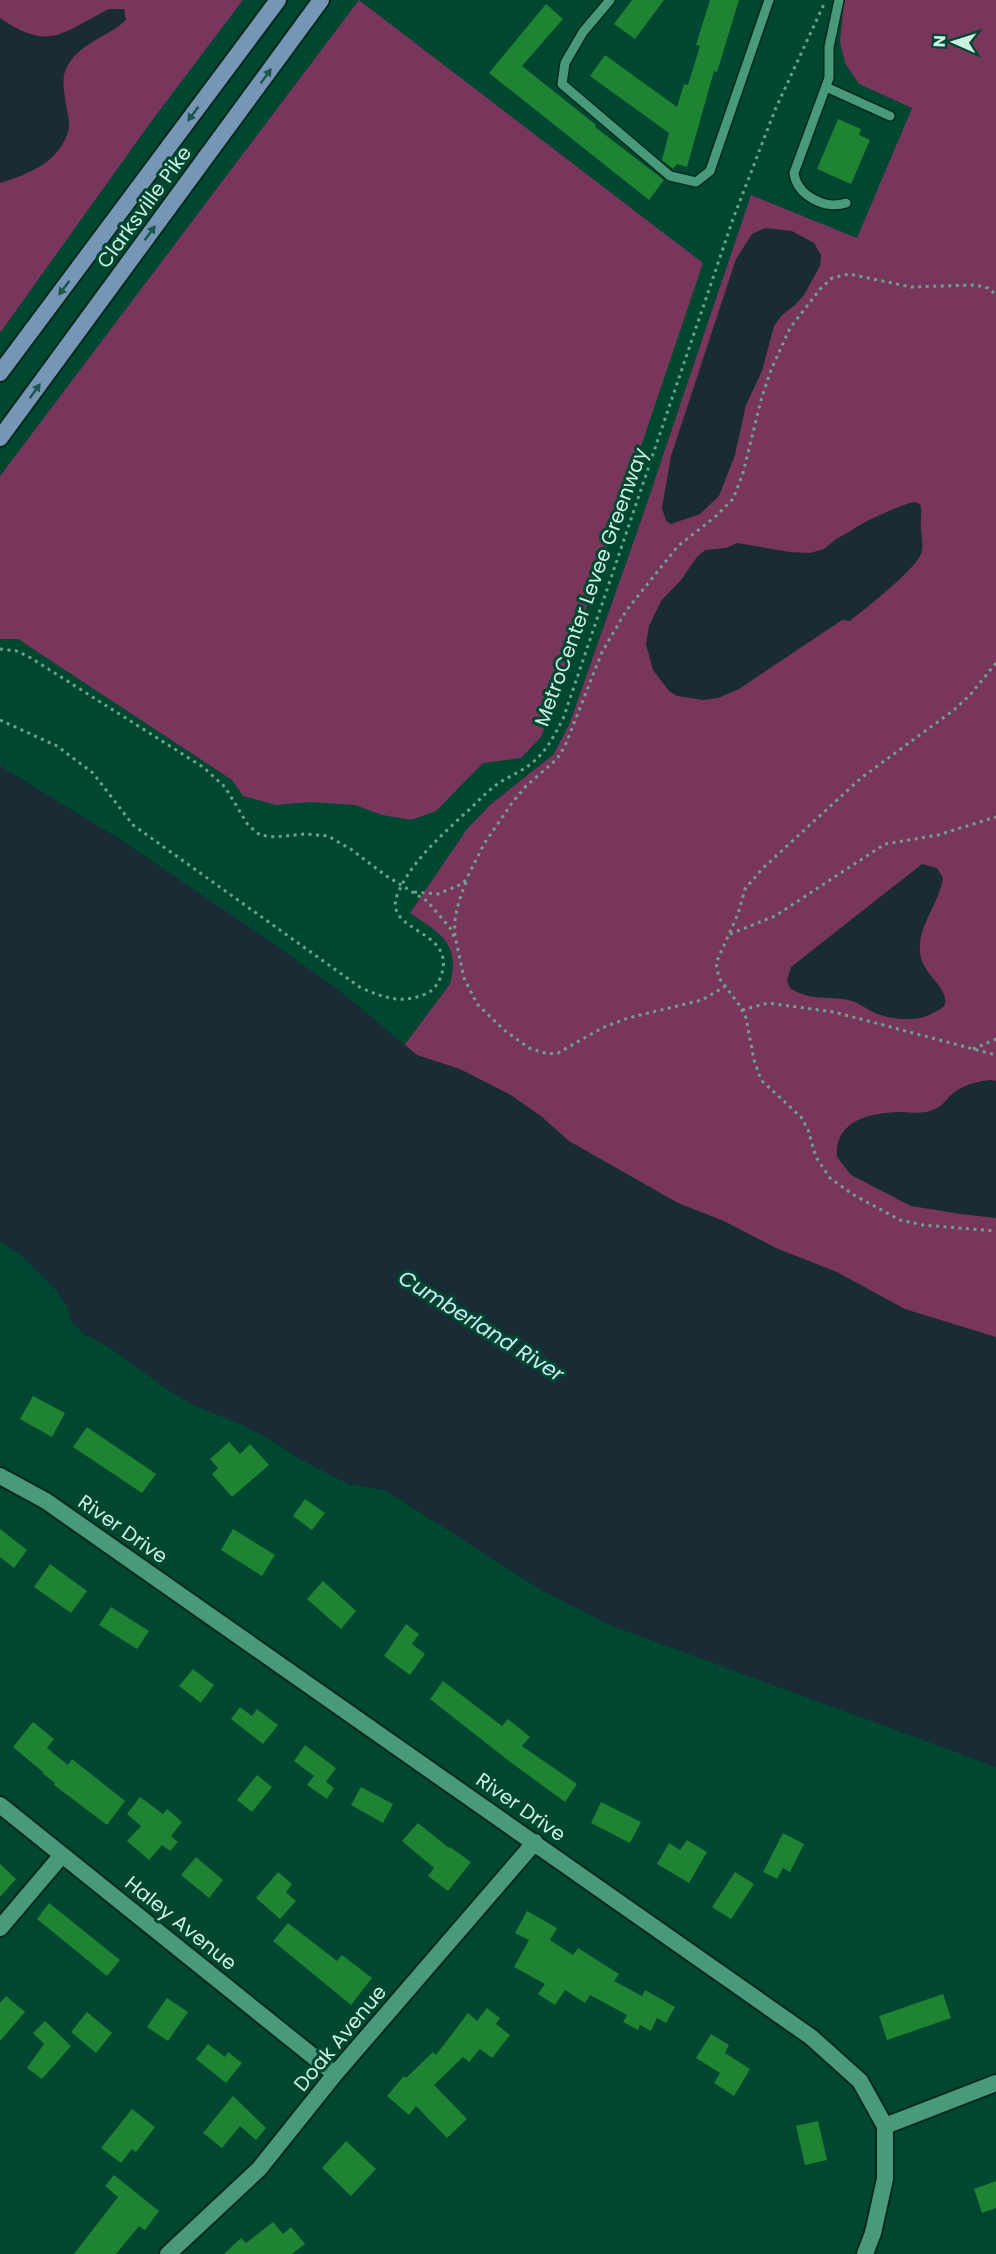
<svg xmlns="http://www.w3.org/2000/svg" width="996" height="2254" font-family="Poppins,sans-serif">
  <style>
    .green { fill: #79365d }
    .water { fill: #192c35 }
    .building { fill: #1e8332 }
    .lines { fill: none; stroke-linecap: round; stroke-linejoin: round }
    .service-casing { stroke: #002a1c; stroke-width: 12 }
    .minor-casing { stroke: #002a1c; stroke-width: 20 }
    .primary-casing { stroke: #002a1c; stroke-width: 20 }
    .path { stroke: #6ca18e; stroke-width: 3; stroke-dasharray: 3 4.5; stroke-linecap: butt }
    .service { stroke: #499a7b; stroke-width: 9 }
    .minor { stroke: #499a7b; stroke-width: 16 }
    .primary { stroke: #7795b4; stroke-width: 16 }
    .oneway { fill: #18574c }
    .labels { text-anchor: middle; stroke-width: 6; stroke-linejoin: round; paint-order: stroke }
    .street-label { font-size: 20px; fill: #cbf1e0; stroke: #004732 }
    .water-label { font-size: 21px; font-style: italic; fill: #cae8f5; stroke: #004732 }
  </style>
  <rect width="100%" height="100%" fill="#004732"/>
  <path class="green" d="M0,0H243L153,119L0,333Z
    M359,0L703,263L553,707L541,737L521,758L483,763L436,811L411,820L382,815L355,805L311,802L276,805L243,796L232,780L18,639H0V476Z
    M844,0H996V1371L388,1067L450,984C461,944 440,933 410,913L467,829L491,804L553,755L569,725L644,512L751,195L857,238L912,108L859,84L845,63L840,42Z"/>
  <path class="water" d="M109,9H124L126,20C107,38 78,43 66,69C61,79 65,95 66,105C67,112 70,121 69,128C61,162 29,174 0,183V18C50,52 61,33 109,9Z
    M765,228L792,231L814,243L821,255L820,266L804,295L795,305L782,315L774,326L762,371L746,405L735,455L719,496L700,514L671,524L666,521L662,508L671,456L736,259L752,234Z
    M915,502L920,504C923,511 920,519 921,527C921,535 924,546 921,554C914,571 866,608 850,621L842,620L739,689L718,698L703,700L677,696L669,691L653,670L646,644L649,626L661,601L681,580L697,557L705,550L726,548L737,543L790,552L810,553L824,549L836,539L851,531C858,524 904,503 915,502Z
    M0,766L118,838L267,939L345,995L417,1055L460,1069L511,1095L542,1117L569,1141L678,1203L724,1221L776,1248L837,1272L905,1309L996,1337V1767L610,1625L541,1590L385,1490L348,1484L298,1458L271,1440L243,1425L193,1405L168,1390L107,1346L84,1334L71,1321L67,1306L55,1289L20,1254L0,1242Z
    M922,864L937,868L943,878C939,904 918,925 920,952C921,973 949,988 945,1004C944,1008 938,1010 935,1012C918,1023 890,1020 873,1012C865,1008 856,1001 848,1000C827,996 809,1001 790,988L787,980L791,967Z
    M991,1080L996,1081V1218L961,1214L911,1206L851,1175L837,1157C834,1121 869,1113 899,1112C911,1112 923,1115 935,1109C943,1106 946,1099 952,1094C963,1085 977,1081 991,1080Z"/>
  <path class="building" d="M632,0H664L635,39L614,24Z
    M710,0H739L717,72L714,71L687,167L677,164L673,169L662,160L669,133L590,76L605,55L677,107L684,84L688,85L700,46L696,45Z
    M546,4L563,19L522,66L596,125L595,127L664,180L649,200L489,73Z
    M838,119L861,129L859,135L870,140L851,184L817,169Z
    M33,1396L65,1413L52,1437L20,1419Z
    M87,1427L156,1474L142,1493L73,1447Z
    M229,1442L240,1454L250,1444L269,1465L232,1497L212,1474L218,1468L210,1459Z
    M305,1499L325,1513L312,1530L293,1516Z
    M0,1529L27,1550L14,1568L0,1557Z
    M233,1529L275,1555L262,1576L221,1550Z
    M50,1564L87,1591L71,1613L34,1587Z
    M323,1581L356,1611L341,1629L307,1599Z
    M111,1607L149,1631L137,1649L99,1625Z
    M406,1624L419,1634L412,1644L425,1654L410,1675L384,1656Z
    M193,1669L214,1685L201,1703L179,1686Z
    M443,1681L502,1726L508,1719L530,1737L522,1746L577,1784L565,1802L509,1761L430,1699Z
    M240,1707L252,1716L257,1709L278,1725L263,1744L231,1719Z
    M33,1722L54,1739L47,1748L68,1765L72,1759L125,1801L107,1825L54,1785L55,1783L42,1773L43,1772L13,1747Z
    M305,1745L336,1768L326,1782L334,1788L327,1799L307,1785L314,1776L294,1761Z
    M257,1775L272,1787L252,1812L237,1800Z
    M361,1787L393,1804L383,1823L351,1805Z
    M140,1797L163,1814L167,1809L182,1822L171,1836L178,1842L170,1851L162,1845L149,1860L127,1841L141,1826L127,1814Z
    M601,1802L641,1822L630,1843L591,1823Z
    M418,1823L449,1848L450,1847L471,1862L448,1891L428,1876L434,1868L402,1841Z
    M783,1833L804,1844L790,1872L783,1868L777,1879L763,1872Z
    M687,1840L707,1852L689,1883L657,1864L669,1843L680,1850Z
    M196,1857L223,1880L209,1898L181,1875Z
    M0,1864L16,1879L0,1897Z
    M278,1872L292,1884L286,1892L296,1901L280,1919L256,1898Z
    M735,1872L754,1884L731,1919L712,1907Z
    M49,1903L120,1960L107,1976L37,1919Z
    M527,1911L557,1928L550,1940L573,1955L578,1948L619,1974L614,1981L642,1996L645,1990L675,2007L666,2023L657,2018L651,2031L640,2025L638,2030L623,2022L627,2015L590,1995L585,2003L565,1990L555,2005L538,1994L545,1984L514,1967L529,1940L515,1933Z
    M288,1923L337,1961L342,1955L372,1978L351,2005L273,1941Z
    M943,1994L951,2018L887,2040L879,2016Z
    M6,1996L25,2012L0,2041V2003Z
    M167,1998L188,2012L168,2041L147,2027Z
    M487,2008L500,2018L496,2024L510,2035L492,2058L480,2049L469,2062L463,2057L434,2085L467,2119L447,2138L416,2106L409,2115L387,2096L404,2076L406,2078L433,2052L436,2055L468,2013L477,2021Z
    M87,2012L112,2033L96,2053L71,2032Z
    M45,2021L71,2046L42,2079L27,2068L44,2044L33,2033Z
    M711,2034L729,2045L725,2053L750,2069L734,2096L714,2083L720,2073L696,2058Z
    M208,2044L225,2057L228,2052L242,2063L226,2083L196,2059Z
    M233,2096L266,2128L256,2140L240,2126L222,2148L203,2133Z
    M132,2109L155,2127L136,2152L132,2149L121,2163L101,2148Z
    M818,2121L827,2160L805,2165L796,2126Z
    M346,2141L376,2169L351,2196L322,2168Z
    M114,2175L159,2211L145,2230L139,2226L116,2254H74L118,2197L105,2186Z
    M996,2181V2208L982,2213L974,2189Z
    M273,2222L283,2234L291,2227L305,2244L292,2254H224L241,2238L246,2243Z"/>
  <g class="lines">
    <defs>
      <path id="service" d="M610,0L583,32L565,63L562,84L670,176L696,182L710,171L769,0
        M839,0L829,47V78L794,173C797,196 826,210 846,203
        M826,87L890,116"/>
      <path id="minor" d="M0,1476L46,1501L811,2037L860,2081L885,2126V2179L873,2233L865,2254
        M0,1805L335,2074
        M0,1928L62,1855
        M885,2126L996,2083
        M168,2254L259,2169L335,2074L535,1842"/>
      <path id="primary" d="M0,373L278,0
        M0,438L321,0"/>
    </defs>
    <use href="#service" class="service-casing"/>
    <use href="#minor" class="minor-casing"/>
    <use href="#primary" class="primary-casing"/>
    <path class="path" d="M0,649L17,651L31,658L203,767L225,787L248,825L260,835L275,837L305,834L328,836L352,850L385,875L427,901L450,928L456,941L464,978L477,1004L504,1030L529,1048L548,1054L558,1053L602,1028L628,1018L702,1000L724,987
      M996,663L970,695L954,710L861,778L763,868L745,889L738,914L716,963L719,978L740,1006L746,1018L754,1060L761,1080L801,1117L808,1130L816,1157L830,1178L852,1194L900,1220L923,1225L996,1231
      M0,720L57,746L93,773L133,825L361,988C384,997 398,1004 423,995C432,992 438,985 441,976C458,928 380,933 398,893C412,861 438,839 462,816C474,806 484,794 496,785C506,778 518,773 528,766C545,754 553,738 563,719L733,219L775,110L824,4
      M414,892L438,894L462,884L467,878L484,844L512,803L526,786L557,759L565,746L602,652L626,611L678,546L715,517L733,499L743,473L761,400L771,370L790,328L821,288L832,278L849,274L911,287L975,285L988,288L996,295
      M730,934L775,916L885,844L938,835L996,817
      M455,936C453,917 459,900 466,882
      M742,1010L768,1003L834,1012L996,1055
      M973,1049L996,1039"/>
    <use href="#service" class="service"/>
    <use href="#minor" class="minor"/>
    <use href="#primary" class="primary"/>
  </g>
  <defs><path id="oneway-solid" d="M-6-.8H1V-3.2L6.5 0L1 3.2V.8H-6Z" transform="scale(1.5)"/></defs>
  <g class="oneway">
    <use href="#oneway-solid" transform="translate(266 76) rotate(-54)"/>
    <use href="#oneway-solid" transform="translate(193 114) rotate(127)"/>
    <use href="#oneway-solid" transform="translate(150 233) rotate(-54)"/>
    <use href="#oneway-solid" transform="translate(64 288) rotate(127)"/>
    <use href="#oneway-solid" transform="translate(35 391) rotate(-54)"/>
  </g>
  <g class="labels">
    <g class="street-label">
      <text transform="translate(144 207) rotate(-54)" y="7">Clarksville Pike</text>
      <text transform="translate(591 587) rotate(-70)" y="7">MetroCenter Levee Greenway</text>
      <text transform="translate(123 1529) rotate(35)" y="7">River Drive</text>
      <text transform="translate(521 1807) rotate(35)" y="7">River Drive</text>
      <text transform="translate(181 1923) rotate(39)" y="7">Haley Avenue</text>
      <text transform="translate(340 2038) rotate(-50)" y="7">Doak Avenue</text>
    </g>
    <g class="water-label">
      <text transform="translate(481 1326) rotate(32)" y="7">Cumberland River</text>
    </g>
  </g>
  <g transform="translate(954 42) rotate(273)" stroke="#004732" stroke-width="4.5" paint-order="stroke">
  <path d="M0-4.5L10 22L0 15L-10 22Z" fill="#cbf1e0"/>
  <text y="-9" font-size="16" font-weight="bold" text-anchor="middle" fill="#cbf1e0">N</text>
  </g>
</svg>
